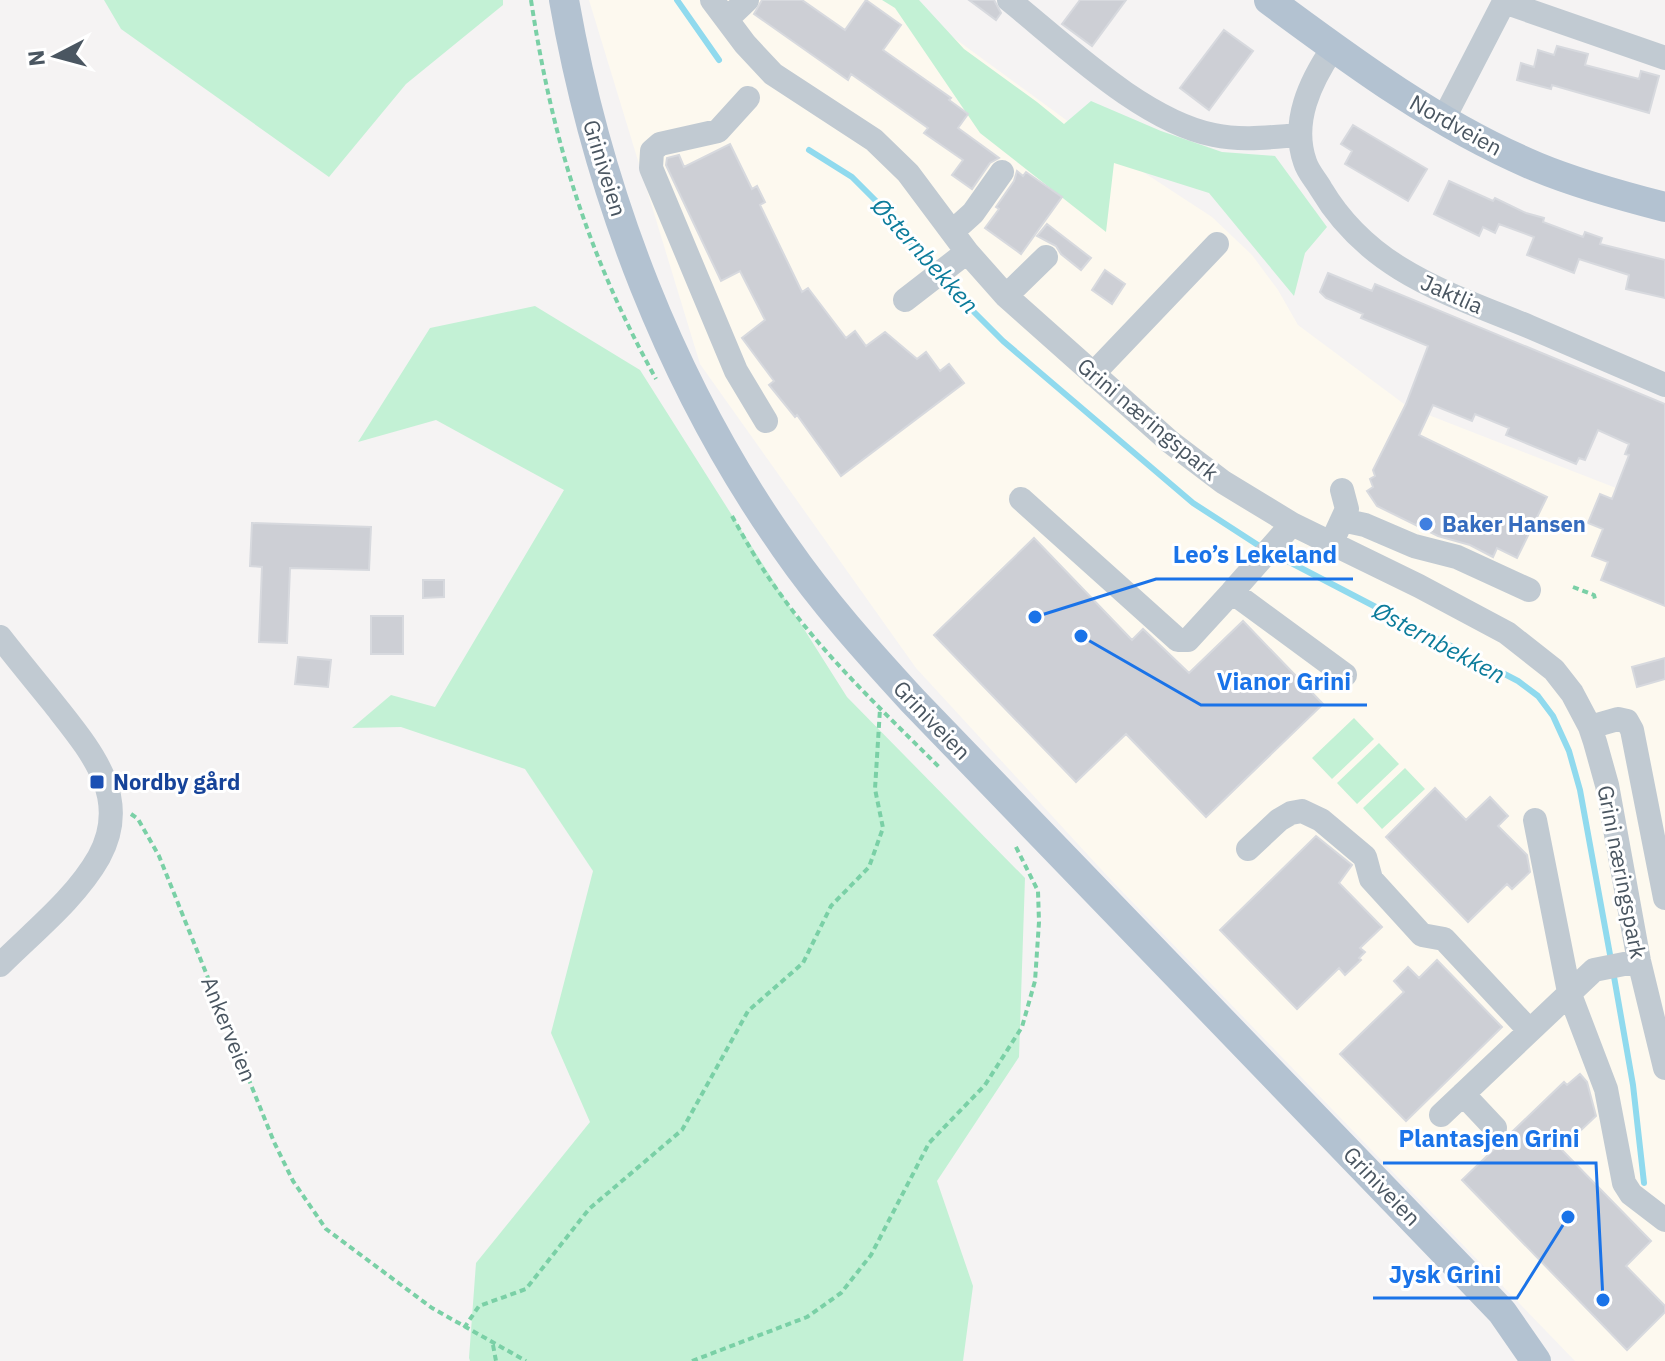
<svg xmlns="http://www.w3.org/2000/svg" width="1665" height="1361" font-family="'IBM Plex Sans',sans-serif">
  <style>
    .commercial { fill: #fdf9ef }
    .green { fill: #c3f1d5 }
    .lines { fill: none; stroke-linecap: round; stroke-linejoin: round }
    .stream { stroke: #90daee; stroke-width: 6 }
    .building { fill: #cdcfd5; stroke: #d7d9de; stroke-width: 2 }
    .path { stroke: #7ad0a6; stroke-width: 4; stroke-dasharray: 6 4; stroke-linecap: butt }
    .minor { stroke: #c1cad2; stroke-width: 24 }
    .major { stroke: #b3c2d1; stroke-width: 30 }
    .shop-dot { fill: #3f7fe0; stroke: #fff; stroke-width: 3 }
    .transit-dot { fill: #1a4fb4; stroke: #fff; stroke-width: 3 }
    .labels { text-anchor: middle; stroke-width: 6; stroke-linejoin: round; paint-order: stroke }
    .street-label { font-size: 22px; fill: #4a5661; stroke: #fff }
    .shop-label { font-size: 22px; font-weight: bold; fill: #366cbe; stroke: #fff; text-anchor: start }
    .transit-label { font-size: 22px; font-weight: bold; fill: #164399; stroke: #fff; text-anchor: start }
    .water-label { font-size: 24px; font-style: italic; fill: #0c7c9b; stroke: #fff }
    .leader { fill: none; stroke: #1a73e8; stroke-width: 3 }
    .callout-dot { fill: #1a73e8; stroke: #fff; stroke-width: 3 }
    .callout-label { font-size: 24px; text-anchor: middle; font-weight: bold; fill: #1a73e8; stroke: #fff; stroke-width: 6; stroke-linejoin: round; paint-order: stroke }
  </style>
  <rect width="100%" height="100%" fill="#f5f3f3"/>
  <path class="commercial" d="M589,0H902L1088,136L1212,217L1252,255L1278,290L1298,325L1408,407L1665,507V1361H1575L1111,880L916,668L700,364Z"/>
  <path class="green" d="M104,0H503V5L406,84L329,177L121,29Z
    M882,0H919L964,49L1037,102L1064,124L1091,101L1161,131L1222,152L1275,156L1327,227L1305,253L1294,296L1209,193L1114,163L1106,232L980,133L895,8Z
    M535,306L640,370L847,697L1025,878L1019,1057L937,1181L973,1286L963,1361H470L469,1358L476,1263L590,1122L551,1033L593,871L525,769L401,727L352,728L391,695L435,707L564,490L436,420L358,442L430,328Z
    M1354,718L1374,739L1332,779L1312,758Z
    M1379,743L1399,764L1357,804L1337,783Z
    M1405,768L1425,789L1382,829L1363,808Z"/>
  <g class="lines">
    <path class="stream" d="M677,0L719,60
      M809,150L852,177L881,206L934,272
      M942,280L1003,341L1193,503L1264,549
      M1274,554L1518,681L1538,696L1553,716L1569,751L1580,790L1611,960
      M1613,971L1633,1085L1644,1183"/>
  </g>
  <path class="building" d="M762,0H802L845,30L866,0L901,25L883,50L951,98L949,100L968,114L958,128L999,158L990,163L972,189L952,175L963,160L924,133L928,128L851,74L848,80L754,14Z
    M969,0H994L1001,13L996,20Z
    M1080,0H1126L1092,46L1062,24Z
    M1224,30L1253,51L1209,110L1180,88Z
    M1557,46L1588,54L1585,65L1639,79L1641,71L1659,76L1649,113L1552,85L1551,89L1517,80L1521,63L1534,67L1538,50L1554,55Z
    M1353,125L1427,169L1408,201L1345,164L1352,151L1341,144Z
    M730,144L752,189L757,186L765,202L760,205L802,292L808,288L846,338L855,331L866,346L885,332L917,359L926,352L940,371L949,364L964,383L841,476L797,415L795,417L769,385L774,381L742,338L765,320L740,271L721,281L666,165L667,158L679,155L684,167Z
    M1017,171L1023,176L1026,172L1062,197L1021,254L985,228L999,209L996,207L1014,181Z
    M1449,181L1493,201L1495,198L1526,213L1544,218L1543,222L1583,237L1585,232L1602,238L1600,244L1665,260V298L1626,289L1629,275L1579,259L1574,273L1527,255L1534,237L1499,224L1495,233L1483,227L1479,236L1434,214Z
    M1047,224L1091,258L1081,270L1061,254L1056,246L1037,236Z
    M1105,270L1125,284L1112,304L1092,290Z
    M1328,273L1372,291L1375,284L1665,404V606L1601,580L1608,562L1592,556L1603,529L1588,523L1600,494L1612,499L1629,455L1625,454L1629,444L1598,430L1585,460L1579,458L1576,464L1506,435L1509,428L1475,414L1472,421L1433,405L1419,435L1547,497L1517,558L1497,548L1493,557L1470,545L1438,536L1377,506L1367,491L1373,487L1370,479L1375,476L1373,470L1406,404L1428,346L1361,318L1363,314L1326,298L1320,292Z
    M252,523L371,527L369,570L290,568L287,643L259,642L262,567L250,566Z
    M1034,538L1132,640L1143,629L1189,673L1243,621L1323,704L1206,817L1126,734L1076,782L934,635Z
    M423,580H444V597L423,598Z
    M371,616H403V654H371Z
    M298,657L331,660L328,687L295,684Z
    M1665,658V679L1637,687L1632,667Z
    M1435,788L1466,820L1490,797L1508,816L1498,826L1527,855L1530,872L1512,889L1507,884L1468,922L1386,837Z
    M1316,836L1352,865L1339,883L1382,927L1360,948L1365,952L1359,958L1361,960L1345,975L1339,968L1297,1009L1220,930Z
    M1437,960L1502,1027L1406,1121L1340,1054L1404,992L1394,981L1408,967L1419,978Z
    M1580,1074L1587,1082L1596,1116L1561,1149L1651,1241L1626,1266L1665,1306V1312L1627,1350L1462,1180L1564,1082L1567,1085Z"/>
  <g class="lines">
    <path class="path" d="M531,0C552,139 588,256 656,379
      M732,516C747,543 762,570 781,595C826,658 885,713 939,767
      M1573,587L1594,595L1595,599
      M131,814L138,819L159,856L274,1142L293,1181L326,1229L432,1308L526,1361
      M464,1328L479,1306L526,1289L589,1209L682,1130L748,1011L803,963L831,906L869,867L883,828L875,789L880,709
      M493,1345L496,1361
      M692,1361L807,1317L841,1293L871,1255L929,1143L985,1085L1022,1027L1035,981L1039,922L1038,891L1015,845"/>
    <path class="minor" d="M712,0L745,44L773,74L874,140L908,173L967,252L1006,296L1169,441L1223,482L1292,524L1419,586L1507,633L1554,670L1572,693L1590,727L1595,742L1607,785L1639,961L1665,1068
      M1009,0C1065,45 1143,121 1214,135C1242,141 1271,137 1300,135
      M1504,2L1665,58
      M727,19L747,0
      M1333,48C1310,82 1291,122 1305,162C1308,172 1316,180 1321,189C1369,270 1447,293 1530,327C1575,346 1620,366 1665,385
      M748,98L718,131L660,144L652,151L651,168L736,371L766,421
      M1443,120L1505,0
      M952,232L973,213L1002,172
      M1006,296L1046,257
      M905,300L967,252
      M1093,374L1217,244
      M1021,499L1178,640H1188L1232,592L1345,675
      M1342,520L1365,525L1414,546L1457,557L1529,590
      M1336,533L1347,509L1342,490
      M1232,592L1292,524
      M0,637C18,660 36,682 54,704C90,750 132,797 99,857C76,898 33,932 0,965
      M1590,727L1618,719L1627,721L1632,730L1665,898
      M1535,820L1569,992L1606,1089L1624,1183L1631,1194L1665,1220
      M1248,849L1279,820L1291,813L1302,811L1321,820L1365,857L1371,879L1422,935L1444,939L1529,1030
      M1463,1094L1495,1128
      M1441,1115L1594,970L1639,961"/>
    <path class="major" d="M564,0C598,194 671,385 785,547C823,602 868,652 913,701L1459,1267L1502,1312L1536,1361
      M1269,0C1354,63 1439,126 1537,167C1578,184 1622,196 1665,207"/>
  </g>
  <circle class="shop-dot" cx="1426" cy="524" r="8"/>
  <rect class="transit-dot" x="89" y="774" width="16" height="16" rx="4"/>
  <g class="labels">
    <g class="street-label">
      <text transform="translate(1456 125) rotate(29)" y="8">Nordveien</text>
      <text transform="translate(605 168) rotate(73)" y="8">Griniveien</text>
      <text transform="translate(1452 294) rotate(24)" y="8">Jaktlia</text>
      <text transform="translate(1148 419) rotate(40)" y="8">Grini næringspark</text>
      <text transform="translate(932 720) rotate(46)" y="8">Griniveien</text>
      <text transform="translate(1622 872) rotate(79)" y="8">Grini næringspark</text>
      <text transform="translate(229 1029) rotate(68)" y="8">Ankerveien</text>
      <text transform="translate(1382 1186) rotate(46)" y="8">Griniveien</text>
    </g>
    <g class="shop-label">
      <text x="1442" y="532">Baker Hansen</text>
    </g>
    <g class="transit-label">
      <text x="113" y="790">Nordby gård</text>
    </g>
    <g class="water-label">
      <text transform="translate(925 256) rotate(48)" y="8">Østernbekken</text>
      <text transform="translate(1439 643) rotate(28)" y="8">Østernbekken</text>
    </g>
  </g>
  <path class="leader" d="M1035 617L1156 579H1353M1081 636L1201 705H1367M1603 1300L1596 1163H1383M1568 1217L1517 1298H1373"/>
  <g class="callout-dot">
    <circle cx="1035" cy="617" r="8"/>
    <circle cx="1081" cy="636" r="8"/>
    <circle cx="1603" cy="1300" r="8"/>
    <circle cx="1568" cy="1217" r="8"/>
  </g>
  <g class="callout-label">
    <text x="1255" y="563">Leo’s Lekeland</text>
    <text x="1284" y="690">Vianor Grini</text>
    <text x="1489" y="1147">Plantasjen Grini</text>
    <text x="1445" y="1283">Jysk Grini</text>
  </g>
  <g transform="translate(56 56) rotate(264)" stroke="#ffffff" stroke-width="6" paint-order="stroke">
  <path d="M0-6L14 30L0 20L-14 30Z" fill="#4a5661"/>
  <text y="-12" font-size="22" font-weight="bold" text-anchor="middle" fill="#4a5661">N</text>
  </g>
</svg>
